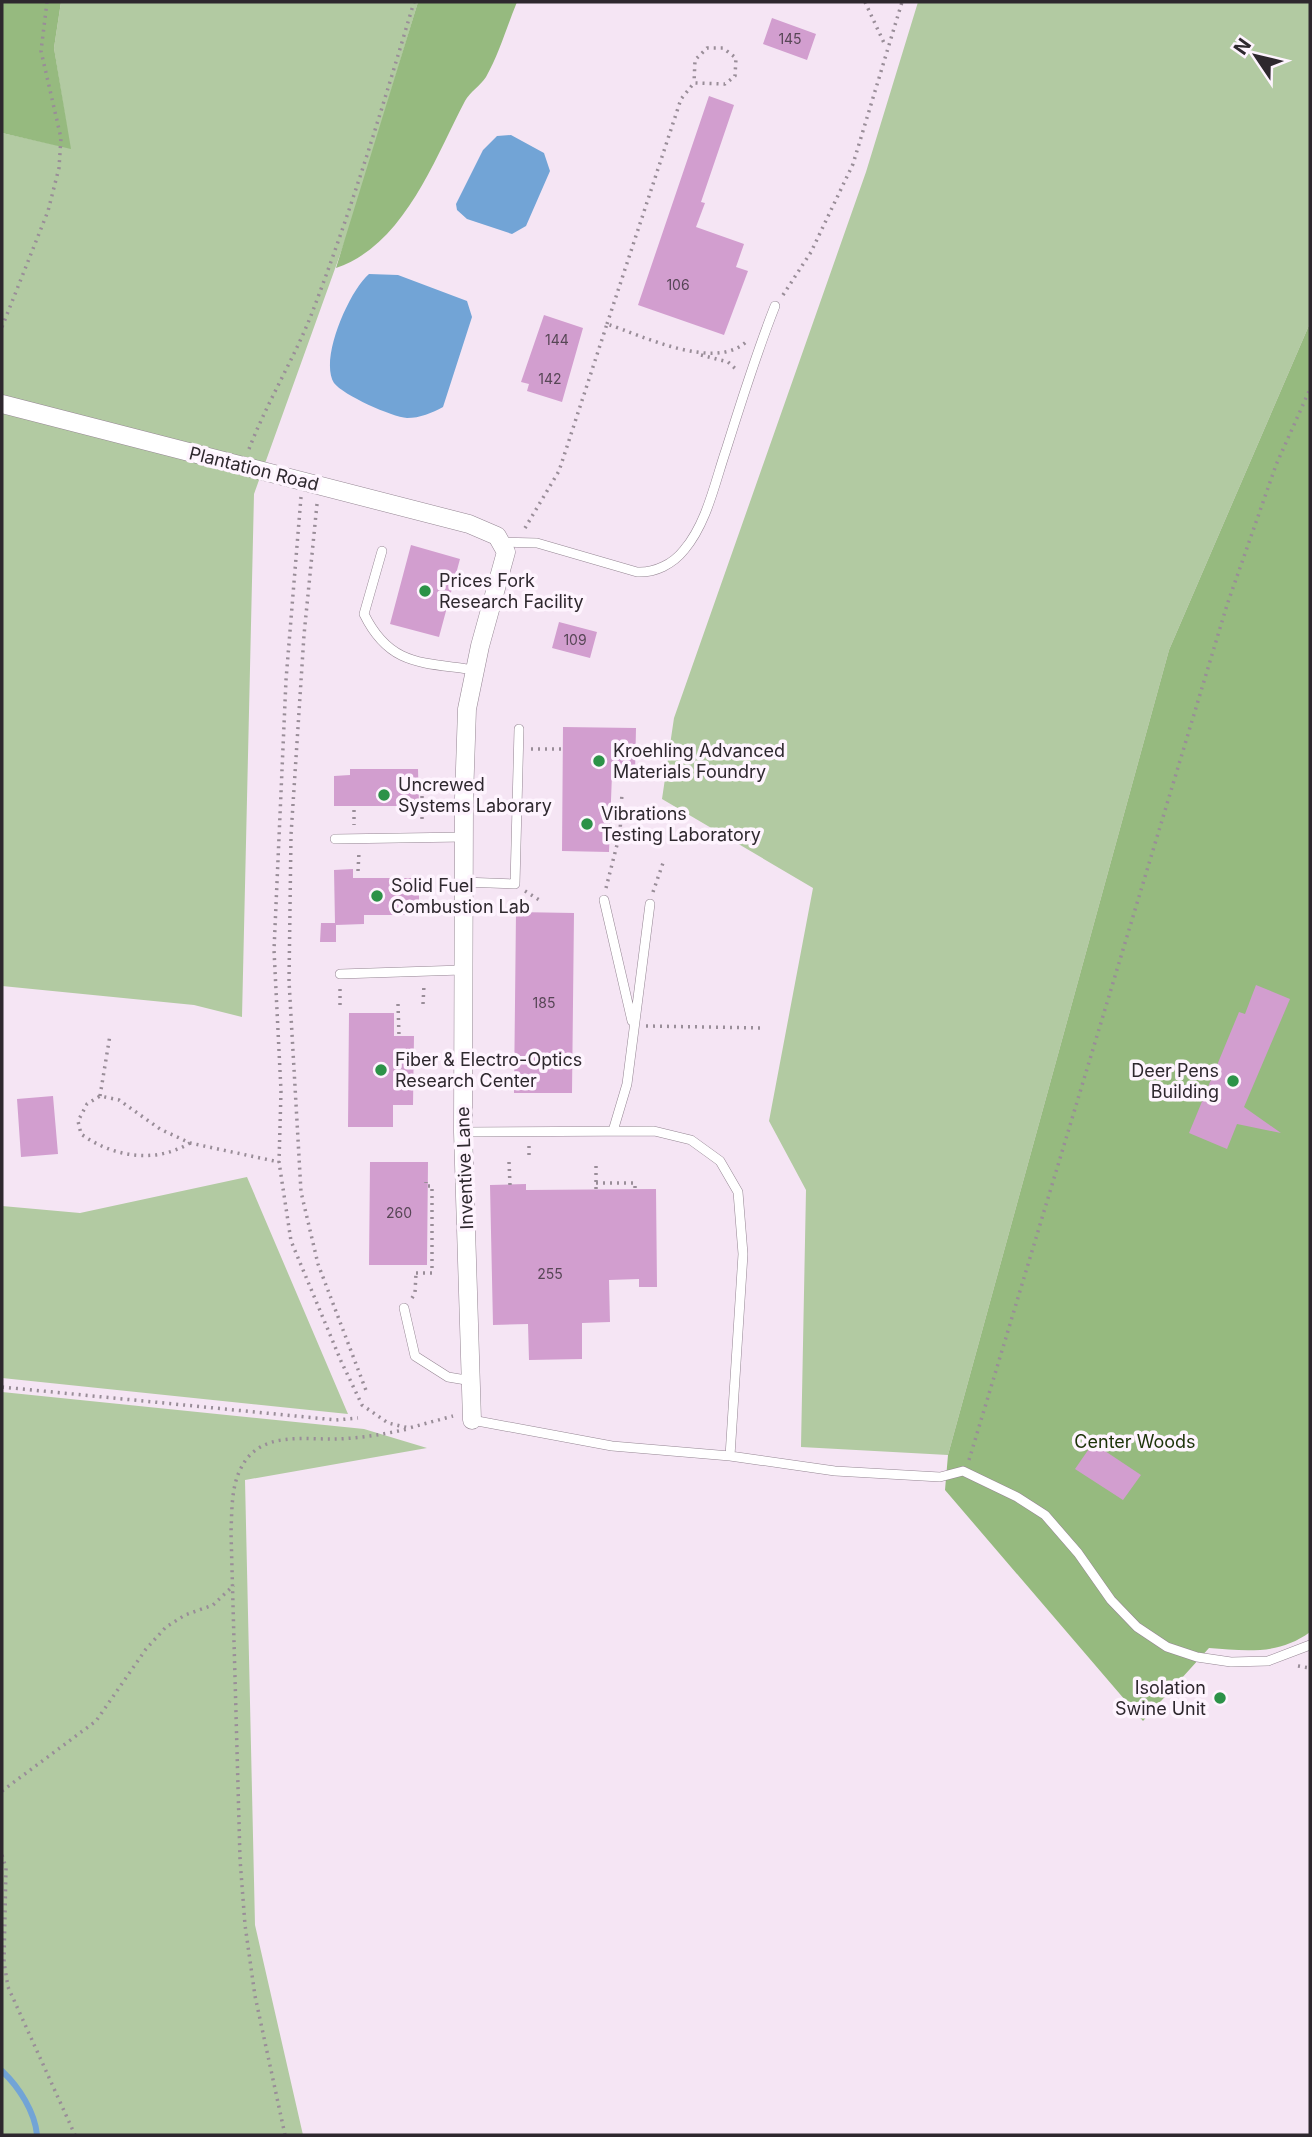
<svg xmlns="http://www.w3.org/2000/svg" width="1312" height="2137" font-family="Inter,sans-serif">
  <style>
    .green { fill: #b2caa2 }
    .forest { fill: #96ba7f }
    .water { fill: #72a4d6 }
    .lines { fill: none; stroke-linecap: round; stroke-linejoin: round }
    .stream { stroke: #72a4d6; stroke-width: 6 }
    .building { fill: #d29ecf }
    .service-casing { stroke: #958693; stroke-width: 10 }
    .minor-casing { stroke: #958693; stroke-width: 19 }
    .path { stroke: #998d98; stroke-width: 3.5; stroke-dasharray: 2 5; stroke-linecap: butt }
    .service { stroke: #fff; stroke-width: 9 }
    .minor { stroke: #fff; stroke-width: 18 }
    .poi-dot { fill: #2c9248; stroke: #fef4fe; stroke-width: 2.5 }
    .labels { text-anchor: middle; stroke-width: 7; stroke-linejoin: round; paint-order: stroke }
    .number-label { font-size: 14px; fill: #574656 }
    .street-label { font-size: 18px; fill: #2e282e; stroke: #fef4fe }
    .poi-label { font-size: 18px; fill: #2e282e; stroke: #fef4fe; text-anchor: start }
    .park-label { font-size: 18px; fill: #1c3308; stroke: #fef4fe }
  </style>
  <rect width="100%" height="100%" fill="#f5e5f4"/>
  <path class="green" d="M61,2H418L350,227L254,494L242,1017L194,1005L2,986V133L70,148L54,48Z
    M918,2H1310V323L1169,650L948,1455L801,1447L806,1190L769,1121L813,888L662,799L674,718L866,172Z
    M247,1177L348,1414L2,1378V1206L80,1213Z
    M2,1392L364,1429L427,1448L245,1480L255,1925L303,2135H2Z"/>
  <path class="forest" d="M2,2H61L54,48L71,149L2,133Z
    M418,2H517C507,26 499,54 486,77C480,86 470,92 465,101C434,160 404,245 336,268Z
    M1310,323V1632C1279,1655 1246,1651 1209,1648L1143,1721L945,1490L948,1455L1169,650Z"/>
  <path class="water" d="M511,135L544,153L550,171L526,226L512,234L467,219L457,210L456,204L483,150L497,136Z
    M369,274L398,275L467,301L472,317L443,407C432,413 420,418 407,418C392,417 343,395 334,383C319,360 349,291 369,274Z"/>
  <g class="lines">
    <path class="stream" d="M2,2071C19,2087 35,2112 37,2135"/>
  </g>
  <path class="building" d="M772,18L816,34L807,60L763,44Z
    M709,96L734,105L701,202L705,203L696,227L744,244L736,267L748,271L724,335L638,305Z
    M544,315L583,328L562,402L527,391L529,384L521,382Z
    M411,545L460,559L439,637L390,624Z
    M559,622L597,632L590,658L552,648Z
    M563,727L636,728L635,775L612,774L609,852L562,851Z
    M350,769H418L419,806H334V776L350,775Z
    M353,869V878H419V915H364V924L336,925V942H320L321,923H335L334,870Z
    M516,912L574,913L572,1093H514Z
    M1256,985L1290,999L1244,1107L1281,1133L1237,1124L1227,1149L1189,1133L1239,1012L1245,1014Z
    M349,1013H394V1036H414L413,1105H393V1127H348Z
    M53,1096L58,1154L21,1157L17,1099Z
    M370,1162H428L427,1265H369Z
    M526,1184V1190L656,1189L657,1287H639V1279L609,1280L610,1322L582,1323V1359L529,1360L528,1324L493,1325L490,1185Z
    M1093,1443L1141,1475L1123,1500L1075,1469Z"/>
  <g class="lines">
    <defs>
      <path id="service" d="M502,542L537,543L637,572C655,573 673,564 684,550C707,523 715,482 726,450C741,402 756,354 775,306
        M382,551L364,614C390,667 423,662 475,670
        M335,839L464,837
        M463,882L515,884L519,729
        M604,900L632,1021
        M340,974L462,970
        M613,1131L627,1084L650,904
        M463,1132L654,1131L691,1140L720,1161L738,1192L743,1254L730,1456
        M404,1308L415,1356L448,1377L472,1381
        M472,1420L612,1446L730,1456L835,1471L940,1477L963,1471L1017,1497L1045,1515L1078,1553L1111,1600L1137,1627L1167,1647L1197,1657L1231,1662L1268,1661L1310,1645"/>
      <path id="minor" d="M2,404L469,524L497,536L506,552L480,646L467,709L464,798L463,1132L472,1420"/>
    </defs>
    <use href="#service" class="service-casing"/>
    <use href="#minor" class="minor-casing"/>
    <path class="path" d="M865,2L885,45
      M783,295L811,252L853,164L902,2
      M607,324L681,99L694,83L725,84L735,76L736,58L723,48H707L695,60L694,83
      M2,327L48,211L59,168L61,138L41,51L47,2
      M701,355L728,362L738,371
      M249,449C267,402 294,359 312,313C351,211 383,106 414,2
      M301,497L286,680L274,950L281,1091L279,1162L291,1241L341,1361L362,1405L388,1423L409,1428L453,1416
      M317,504L304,635L291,835L289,981L301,1192L318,1264L367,1393
      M525,528L559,471L607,324C643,336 714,371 746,342
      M531,749H563
      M419,785H422V824
      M354,810V825
      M358,871L359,852
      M606,888L620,833L622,792
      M525,891L541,901
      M653,892L663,863
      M398,1004L399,1036
      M423,1004L424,985
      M340,1005V986
      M646,1026L763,1028
      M100,1096L110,1035
      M190,1143C155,1164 113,1157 81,1134L78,1121L87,1104L100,1096L119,1100L160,1129L190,1143L279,1162
      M529,1146V1158
      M509,1162L510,1185
      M596,1183H635V1189
      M596,1189V1161
      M416,1273H432V1186H426V1182
      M412,1298L415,1293L416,1273
      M2,1387L336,1420L358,1418
      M969,1460L1227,605L1276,465L1310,389
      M1298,1666L1310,1668
      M2,1791L96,1721L146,1649L166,1627L185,1615L213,1605L234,1585
      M2,1855L6,1868L4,1962L8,1987L75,2135
      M285,2135L255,1996L245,1925L240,1859L231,1532C232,1511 231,1487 241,1468C260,1430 304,1440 338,1439C362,1438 385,1434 408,1429"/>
    <use href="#service" class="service"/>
    <use href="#minor" class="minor"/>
  </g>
  <g class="poi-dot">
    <circle cx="425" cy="591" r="7"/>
    <circle cx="599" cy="761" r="7"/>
    <circle cx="384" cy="795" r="7"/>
    <circle cx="587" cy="824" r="7"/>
    <circle cx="377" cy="896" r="7"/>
    <circle cx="381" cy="1070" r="7"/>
    <circle cx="1233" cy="1081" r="7"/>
    <circle cx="1220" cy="1698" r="7"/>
  </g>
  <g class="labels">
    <g class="number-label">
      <text x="790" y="44">145</text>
      <text x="678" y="290">106</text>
      <text x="557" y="345">144</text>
      <text x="550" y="384">142</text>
      <text x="575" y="645">109</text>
      <text x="544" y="1008">185</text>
      <text x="399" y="1218">260</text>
      <text x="550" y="1279">255</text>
    </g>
    <g class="street-label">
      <text transform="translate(254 469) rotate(14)" y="6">Plantation Road</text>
      <text transform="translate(465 1168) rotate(-92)" y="6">Inventive Lane</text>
    </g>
    <g class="poi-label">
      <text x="439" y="587">Prices Fork<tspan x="439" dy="21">Research Facility</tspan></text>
      <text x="613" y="757">Kroehling Advanced<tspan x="613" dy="21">Materials Foundry</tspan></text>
      <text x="398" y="791">Uncrewed<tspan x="398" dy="21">Systems Laborary</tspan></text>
      <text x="601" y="820">Vibrations<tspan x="601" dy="21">Testing Laboratory</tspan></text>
      <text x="391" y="892">Solid Fuel<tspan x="391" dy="21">Combustion Lab</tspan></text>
      <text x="395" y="1066">Fiber &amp; Electro-Optics<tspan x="395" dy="21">Research Center</tspan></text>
      <text x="1219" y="1077" text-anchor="end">Deer Pens<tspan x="1219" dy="21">Building</tspan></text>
      <text x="1206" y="1694" text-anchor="end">Isolation<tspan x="1206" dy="21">Swine Unit</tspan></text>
    </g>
    <g class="park-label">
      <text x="1135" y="1448">Center Woods</text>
    </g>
  </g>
  <rect width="1312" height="2137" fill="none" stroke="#2e282e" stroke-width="7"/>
  <g transform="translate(1256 56) rotate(305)" stroke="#fef4fe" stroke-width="5" paint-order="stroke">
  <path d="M0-5L12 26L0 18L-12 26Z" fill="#2e282e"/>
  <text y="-10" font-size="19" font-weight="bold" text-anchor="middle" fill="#2e282e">N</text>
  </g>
</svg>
